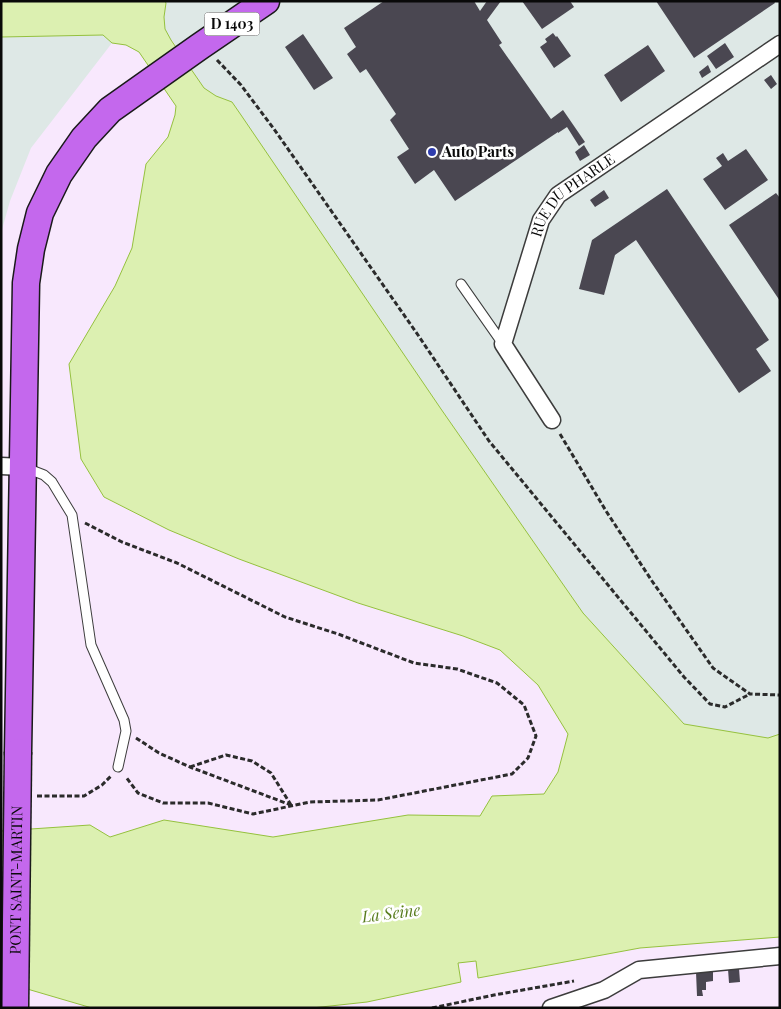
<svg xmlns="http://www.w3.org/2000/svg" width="781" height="1009" font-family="'Playfair Display',serif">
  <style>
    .industrial { fill: #dee8e6 }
    .water { fill: #dcf0b1; stroke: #95c13e }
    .building { fill: #4a4751 }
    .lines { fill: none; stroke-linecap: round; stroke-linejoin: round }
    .service-casing { stroke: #3c3c3c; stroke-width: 11 }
    .minor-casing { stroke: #3c3c3c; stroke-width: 19 }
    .primary-casing { stroke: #1a1a1a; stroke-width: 29 }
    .path { stroke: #2b2b2b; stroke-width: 3; stroke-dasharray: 5 2.5; stroke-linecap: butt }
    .service { stroke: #fff; stroke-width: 9 }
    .minor { stroke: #fff; stroke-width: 16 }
    .primary { stroke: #c468ed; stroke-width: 26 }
    .primary-bridge-casing { stroke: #1a1a1a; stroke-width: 29; stroke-linecap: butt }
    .primary-bridge { stroke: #c468ed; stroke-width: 26 }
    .poi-dot { fill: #2e3cad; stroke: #fff; stroke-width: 2 }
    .labels { text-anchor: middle; stroke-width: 5; stroke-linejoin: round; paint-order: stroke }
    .shield { fill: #fff; stroke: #535353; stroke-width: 1 }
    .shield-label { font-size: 14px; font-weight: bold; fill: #090909 }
    .poi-label { font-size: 15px; font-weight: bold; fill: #090909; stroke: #fff; text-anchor: start }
    .street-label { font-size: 15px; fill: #090909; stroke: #fff }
    .water-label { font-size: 16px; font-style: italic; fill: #587c1d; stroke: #fff }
  </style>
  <rect width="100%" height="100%" fill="#f8e8fd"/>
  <path class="industrial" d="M1,1H780V734L768,738L684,724L583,613L441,409L232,102L216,96L204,88L172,40L144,59L139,52L126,45L112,43L31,148L10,201L1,233Z"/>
  <path class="water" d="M1,1H165L166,3L164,17L165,29L171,40L204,88L216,96L232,102L241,115L441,409L583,613L684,724L768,738L780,734V937L640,948L478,978L476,961L458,963L461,982L367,1002L312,1008H92L17,986L1,989V831L90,825L110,837L164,820L273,837L408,815L480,816L492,796L544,794L558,772L568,734L538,685L500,650L463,636L358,603L239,559L169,530L104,497L81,459L69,364L115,286L132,248L146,164L168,137L175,115L176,106L139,52L126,45L112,43L103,35L1,37Z"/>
  <path class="building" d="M384,1H474L480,11L487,1H501L487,20L502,43L499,45L551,119L563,110L585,142L579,146L567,127L558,133V132L455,201L434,170L415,184L397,157L409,149L390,120L396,114L366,69L360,73L347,54L356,47L344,28Z
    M522,1H570L574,7L542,29Z
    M656,1H774L775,3L694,58Z
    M553,33L556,37L557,36L571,56L554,68L540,47L547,42L545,39Z
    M303,34L333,78L314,90L285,47Z
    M725,43L734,57L716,69L707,56Z
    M648,45L665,71L621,102L604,75Z
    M708,65L711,72L702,78L699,72Z
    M771,75L777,84L771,89L764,80Z
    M584,145L590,155L580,161L575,152Z
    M746,149L768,180L725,210L703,179L722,166L716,158L723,153L728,161Z
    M667,189L769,340L756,349L771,371L739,393L636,240L615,255L604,295L579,289L592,240Z
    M604,190L609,198L595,207L590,200Z
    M776,193L780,198V301L729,225Z
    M739,968L740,982L729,983L728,969Z
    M713,970V981L706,982V990H702L703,996H697L696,972Z"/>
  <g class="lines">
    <defs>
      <path id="service" d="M461,284L503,344
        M26,468L44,475L52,482L72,515L91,645L124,720L126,731L118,767"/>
      <g id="minor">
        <path id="s1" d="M552,420L503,344L541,220L558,195L780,44"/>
        <path d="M1,466L23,467"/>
        <path d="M551,1008L604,990L639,970L780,956"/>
      </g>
      <path id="primary" d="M18,752L26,283L31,249L40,213L59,174L84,138L110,110L199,47L266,1"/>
    </defs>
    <use href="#service" class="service-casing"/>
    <use href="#minor" class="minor-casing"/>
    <use href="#primary" class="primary-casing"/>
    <path class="path" d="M217,60L241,85L274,129L418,335L489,441L684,677L710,704L725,707L750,694
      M560,434L606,511L652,581L713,668L750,694L780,695
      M85,523L122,542L177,563L285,617L338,634L414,663L457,669L497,683L524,705L536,736L528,758L512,774L378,800L310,802L253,814L208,803H163L138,793L126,777
      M136,738L159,753L190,767L291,805
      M190,767L226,755L252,761L271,773L291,805
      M37,796H84L102,785L111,776
      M432,1008L494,995L574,981"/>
    <use href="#service" class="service"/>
    <use href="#minor" class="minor"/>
    <use href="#primary" class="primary"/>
    <defs>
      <g id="primary-bridge">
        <path id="s2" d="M15,1008L18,752"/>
      </g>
    </defs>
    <use href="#primary-bridge" class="primary-bridge-casing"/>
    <use href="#primary-bridge" class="primary-bridge"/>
  </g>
  <circle class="poi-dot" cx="432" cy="152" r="5"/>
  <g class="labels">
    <rect class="shield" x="204.5" y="12.5" width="55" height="23" rx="4"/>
    <g class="shield-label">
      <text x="232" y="29">D 1403</text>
    </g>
    <g class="poi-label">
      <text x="442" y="157">Auto Parts</text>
    </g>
    <g class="street-label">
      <text dy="5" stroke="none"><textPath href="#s1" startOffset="260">RUE DU PHARLE</textPath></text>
      <text dy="5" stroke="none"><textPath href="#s2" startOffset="128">PONT SAINT-MARTIN</textPath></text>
    </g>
    <g class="water-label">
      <text transform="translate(391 913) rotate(-7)" y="6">La Seine</text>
    </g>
  </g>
  <rect width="781" height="1009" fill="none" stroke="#090909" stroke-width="5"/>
</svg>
